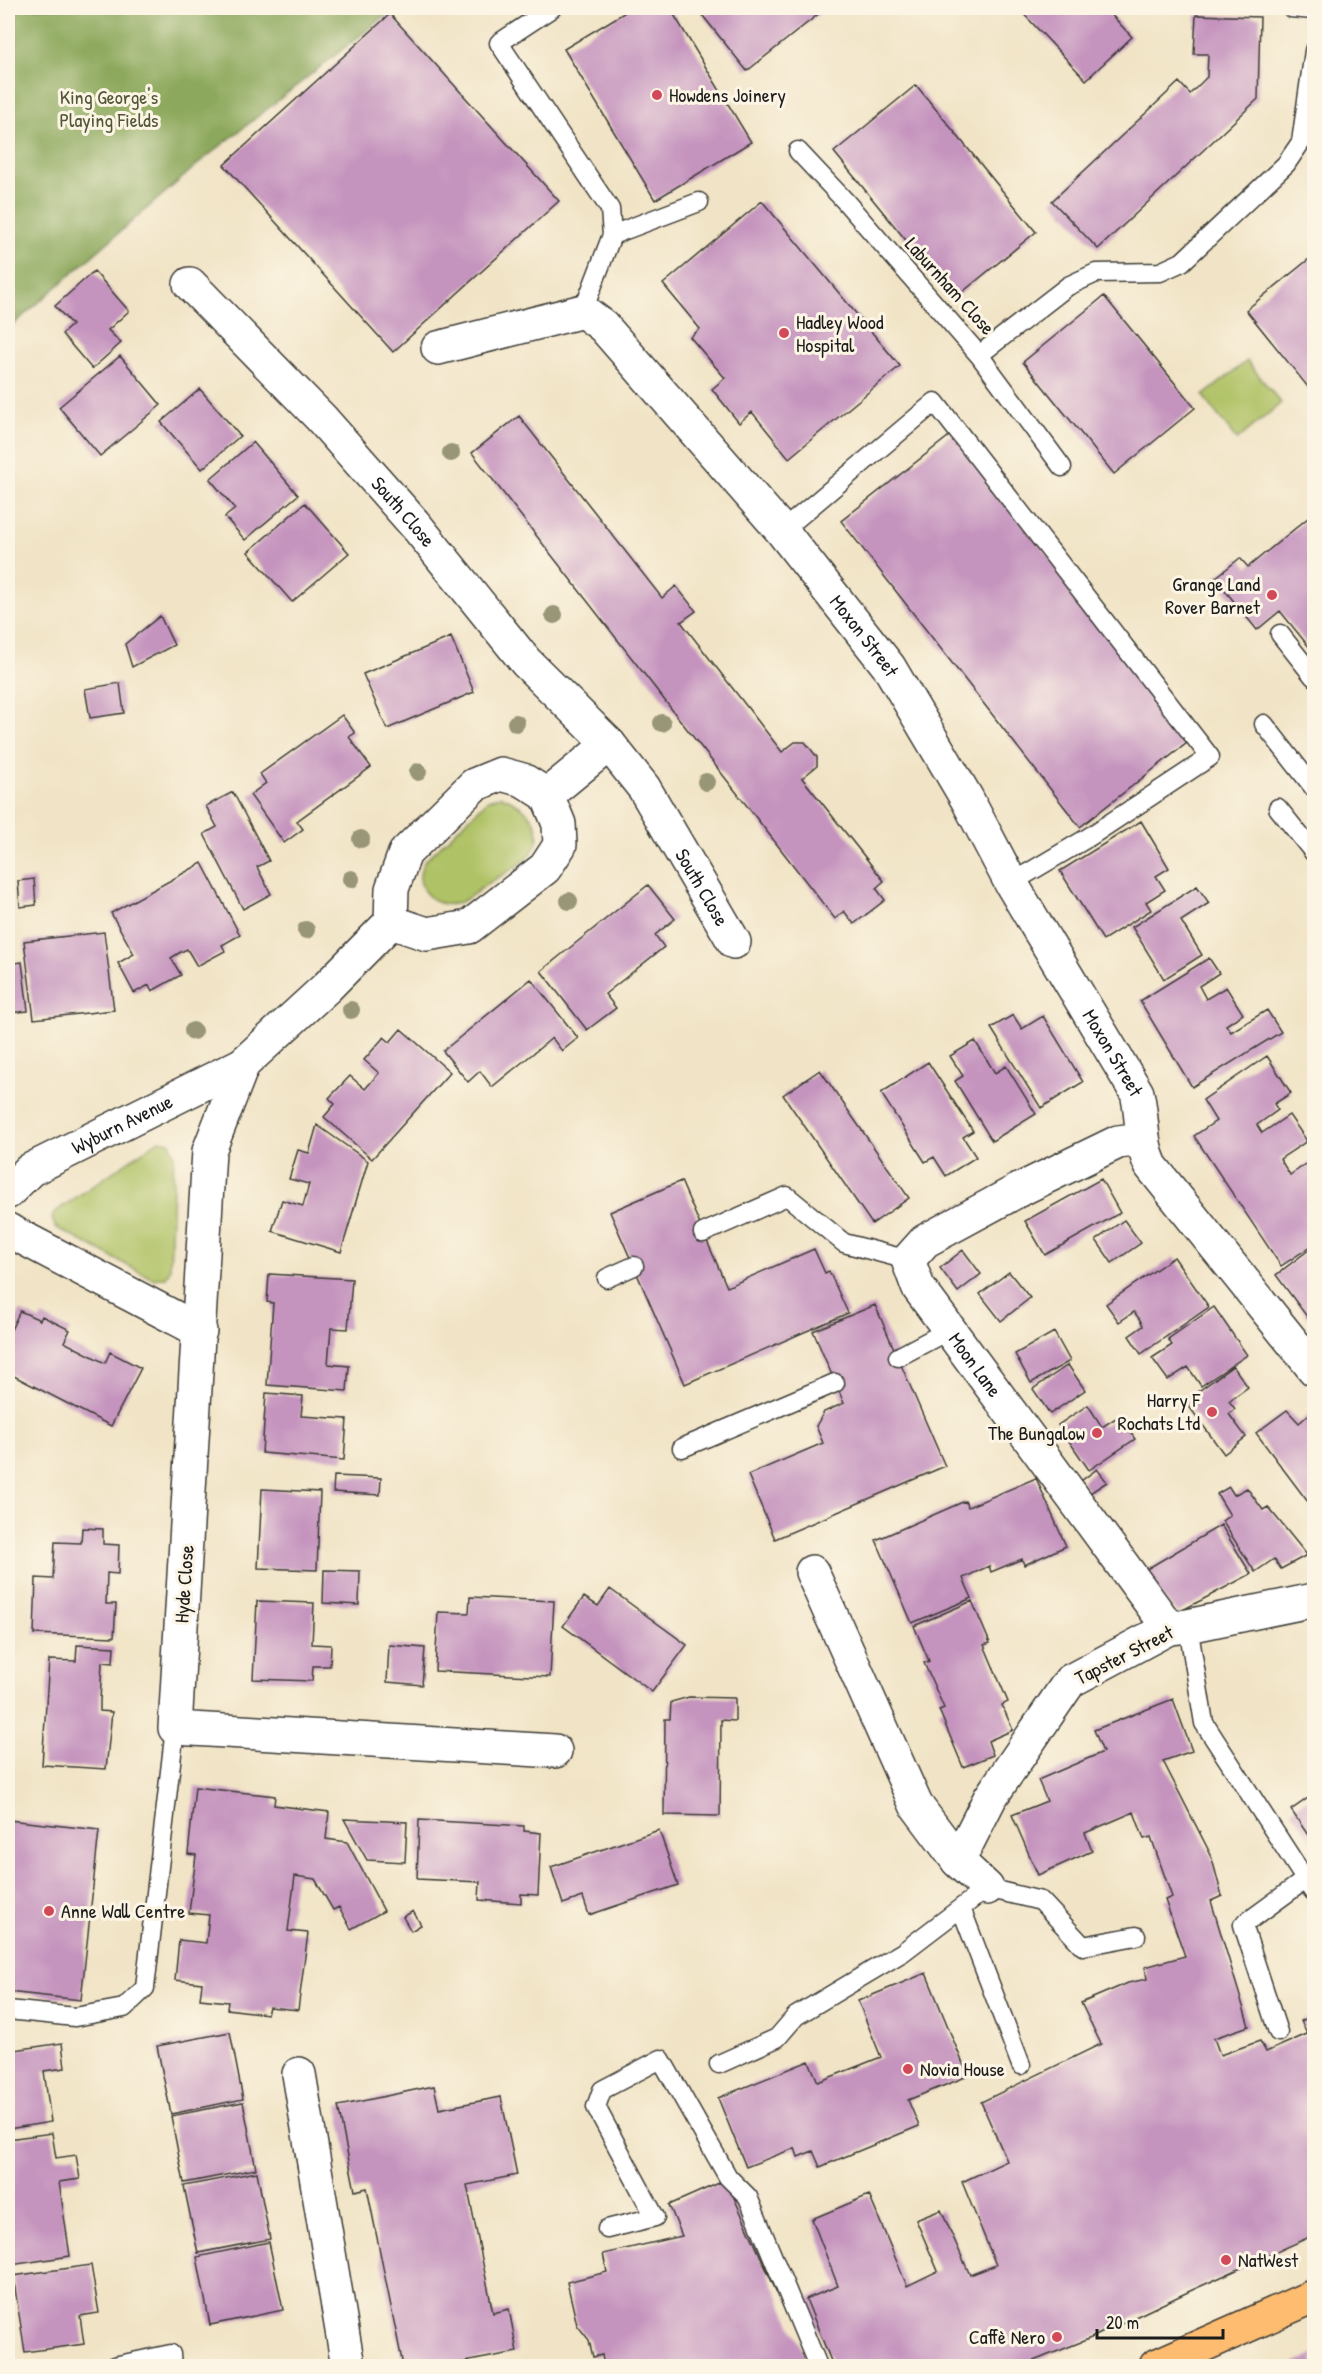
<svg xmlns="http://www.w3.org/2000/svg" width="1322" height="2374" font-family="'Patrick Hand',sans-serif">
  <style>
    .green { fill: #b0c266; stroke: #666f41; stroke-width: 1.5 }
    .forest { fill: #8ca85b; stroke: #54623c; stroke-width: 1.5 }
    .building { fill: #c493be }
    .lines { fill: none; stroke-linecap: round; stroke-linejoin: round }
    .service-casing { stroke: #3c3a36; stroke-width: 21 }
    .minor-casing { stroke: #3c3a36; stroke-width: 36 }
    .primary-casing { stroke: #3c3a36; stroke-width: 36 }
    .service { stroke: #fff; stroke-width: 18 }
    .minor { stroke: #fff; stroke-width: 33 }
    .primary { stroke: #fdbc70; stroke-width: 33 }
    .tree { fill: #989677 }
    .poi-dot { fill: #d1495b; stroke: #fcf5e5; stroke-width: 2 }
    .labels { text-anchor: middle; stroke-width: 6; stroke-linejoin: round; paint-order: stroke }
    .poi-label { font-size: 20px; fill: #1c1c1c; stroke: #fcf5e5; text-anchor: start }
    .park-label { font-size: 20px; fill: #505636; stroke: #fcf5e5 }
    .street-label { font-size: 20px; fill: #1c1c1c; stroke: #fcf5e5 }
  </style>
  <rect width="100%" height="100%" fill="#fcf5e5"/>
  <filter id="ink" filterUnits="userSpaceOnUse"><feTurbulence type="fractalNoise" baseFrequency=".0167" numOctaves="2"/><feDisplacementMap in="SourceGraphic" scale="12" xChannelSelector="R" yChannelSelector="G"/><feConvolveMatrix kernelMatrix="1 2 1 2 8 2 1 2 1" color-interpolation-filters="sRGB"/></filter>
  <filter id="wash" filterUnits="userSpaceOnUse"><feTurbulence type="fractalNoise" baseFrequency=".008" numOctaves="4" result="noise"/><feDisplacementMap in="SourceGraphic" scale="24" xChannelSelector="R" yChannelSelector="G"/><feGaussianBlur stdDeviation="1.35" result="paint"/><feColorMatrix in="noise" values="0 0 0 0 0 0 0 0 0 0 0 0 0 0 0 0 0 1.4 0 .05"/><feComposite in="paint" operator="in"/></filter>
  <g filter="url(#wash)">
    <rect width="100%" height="100%" fill="#f1e4c6"/>
    <path class="green" d="M1247,361L1281,403L1237,440L1203,396Z
      M501,796C527,805 553,832 527,858C517,868 501,875 489,883C479,889 468,900 458,903C439,909 419,894 420,875C420,871 423,866 424,862L488,800Z
      M159,1140L170,1142L174,1153L170,1270L166,1277L153,1279L55,1227L52,1218L55,1212Z"/>
    <path class="forest" d="M8,8H395L204,159L8,329Z"/>
    <g id="blocks">
      <path class="building" d="M632,8H670L751,142L655,200L564,49Z
        M713,8H826L747,71L703,16Z
        M1018,8H1105L1132,37L1086,80Z
        M390,14L559,201L393,352L224,165Z
        M1196,15L1260,17L1258,99L1098,249L1052,201L1179,82L1190,94L1207,77L1208,54H1194Z
        M916,85L1036,232L954,299L834,152Z
        M762,201L900,366L789,458L752,412L739,423L712,389L725,378L690,337L700,329L663,284Z
        M1314,255V390L1312,392L1246,310Z
        M94,271L129,311L108,330L121,343L92,369L62,334L72,325L55,306Z
        M1104,296L1195,408L1114,474L1023,362Z
        M120,356L161,405L100,456L59,407Z
        M200,389L240,436L202,469L161,422Z
        M519,416L662,598L676,586L696,611L681,622L782,752L795,742H805L817,757V766L802,778L884,881L876,888L885,900L854,924L844,911L835,919L472,453Z
        M953,433L1192,739L1080,827L841,521Z
        M253,442L298,495L245,540L225,517L235,509L210,479Z
        M305,503L349,553L292,602L248,552Z
        M1314,513V653L1280,611L1257,630L1215,578L1240,558L1248,567Z
        M160,616L174,645L132,667L125,644Z
        M451,637L474,692L387,729L363,674Z
        M120,683L124,713L90,718L85,689Z
        M342,715L355,733L349,737L371,767L297,821L303,829L284,843L250,795L266,783L260,774Z
        M233,792L269,861L257,867L271,894L243,909L204,834L217,827L206,806Z
        M1141,821L1169,868L1156,876L1165,890L1146,902L1151,910L1103,940L1060,871Z
        M202,863L240,935L222,945L225,951L197,966L187,949L179,953L171,958L181,975L152,991L149,985L134,993L118,963L134,954L111,913Z
        M34,879L36,905L20,907L18,881Z
        M648,885L675,919L655,935L664,947L605,994L616,1008L587,1030L541,971Z
        M1197,886L1209,903L1181,921L1202,955L1164,979L1132,927Z
        M104,932L114,1010L34,1019L24,941Z
        M1209,958L1219,973L1199,986L1206,999L1226,987L1243,1014L1226,1025L1231,1032L1267,1010L1281,1032L1192,1087L1140,1001Z
        M22,962L28,1011L8,1013V964Z
        M531,979L578,1038L562,1051L552,1038L492,1087L480,1071L468,1082L443,1051Z
        M1013,1015L1022,1029L1043,1016L1083,1082L1041,1108L991,1028Z
        M401,1029L450,1072L372,1159L324,1117L335,1104L329,1098L350,1076L365,1089L379,1073L364,1060L384,1037L390,1042Z
        M975,1041L995,1073L1006,1066L1036,1114L992,1141L955,1081L963,1076L950,1056Z
        M1267,1056L1291,1093L1274,1104L1278,1110L1257,1125L1262,1133L1289,1115L1307,1141L1280,1159L1290,1175L1312,1160L1314,1165V1244L1281,1266L1194,1136L1216,1121L1203,1100Z
        M928,1062L973,1131L963,1137L976,1157L946,1176L934,1157L925,1162L881,1093Z
        M820,1070L909,1198L872,1224L783,1095Z
        M317,1125L368,1161L341,1252L272,1231L282,1200L303,1206L309,1184L289,1179L298,1150L309,1153Z
        M1101,1179L1120,1213L1045,1255L1025,1221Z
        M681,1181L727,1287L814,1249L825,1273L829,1271L848,1313L685,1384L610,1212Z
        M1124,1220L1141,1243L1112,1263L1096,1240Z
        M1314,1246V1314L1308,1318L1276,1275Z
        M963,1250L981,1274L958,1292L940,1268Z
        M1174,1257L1209,1307L1141,1354L1129,1336L1143,1326L1140,1320L1134,1312L1119,1322L1106,1304Z
        M1009,1272L1030,1298L1001,1321L980,1294Z
        M269,1274L352,1279L348,1329L331,1328L328,1364L349,1366L347,1391L267,1385L273,1303L267,1302Z
        M875,1305L945,1466L775,1539L748,1475L823,1443L816,1426L824,1412L844,1403L813,1331Z
        M1214,1307L1247,1355L1201,1386L1188,1367L1168,1380L1152,1358L1172,1345L1168,1339Z
        M20,1311L40,1320L42,1316L70,1330L64,1342L105,1363L110,1352L141,1368L111,1426L8,1373V1336Z
        M1054,1332L1070,1361L1031,1383L1015,1354Z
        M1068,1365L1085,1390L1050,1414L1033,1389Z
        M1233,1366L1248,1387L1229,1401L1235,1409L1229,1414L1246,1437L1224,1454L1185,1401Z
        M266,1393L303,1396L301,1416L347,1419L344,1460L262,1453Z
        M1088,1405L1102,1427L1119,1416L1135,1439L1089,1470L1058,1425Z
        M1287,1410L1299,1423L1314,1410V1510L1256,1433Z
        M1097,1469L1107,1482L1090,1493L1081,1481Z
        M334,1476L381,1478L380,1495L333,1492Z
        M1036,1478L1066,1546L1024,1565L1022,1559L991,1572L989,1566L963,1578L972,1598L912,1623L876,1540L965,1501L968,1507Z
        M1229,1487L1234,1495L1247,1488L1263,1510L1268,1507L1307,1555L1281,1569L1274,1559L1255,1572L1222,1521L1230,1515L1217,1494Z
        M262,1489L320,1492L317,1570L258,1568Z
        M1221,1525L1251,1574L1177,1613L1140,1573Z
        M82,1528L103,1529V1544L119,1545L118,1574L107,1573L106,1604H116L114,1637L34,1634L36,1578L53,1579L55,1542L81,1543Z
        M324,1570L360,1571L359,1605L323,1603Z
        M610,1589L687,1645L652,1692L563,1626L584,1597L598,1606Z
        M470,1597L554,1601L550,1677L435,1671L438,1612L469,1613Z
        M257,1601L314,1603L312,1644L331,1645L330,1666H313L312,1681L253,1679Z
        M972,1601L990,1643L984,1645L1008,1702L1002,1705L1013,1730L988,1741L993,1755L963,1767L939,1710L944,1708L924,1663L929,1661L914,1626Z
        M77,1645L114,1647L113,1663L102,1662L100,1702V1711L112,1712L106,1769L42,1765L49,1660L76,1661Z
        M389,1645L425,1648L422,1685L387,1682Z
        M689,1697L735,1698V1721L721,1720L720,1816L664,1815L665,1719H670L671,1702Z
        M1173,1699L1192,1751L1163,1761L1211,1855L1222,1896L1211,1901L1249,2026L1214,2038L1220,2055L1260,2041L1266,2052L1307,2034L1301,2021L1314,2015V2235L1190,2291L1091,2338L1021,2366H833L806,2299L838,2286L812,2219L869,2195L907,2286L938,2271L916,2220L941,2210L970,2275L996,2265L962,2182L1007,2161L981,2102L1101,2044L1081,2003L1128,1983L1147,1979L1145,1967L1185,1956L1165,1900L1172,1897L1151,1837L1144,1839L1134,1812L1085,1833L1092,1851L1038,1875L1012,1815L1047,1801L1038,1780L1103,1752L1094,1730Z
        M195,1787L275,1796L274,1805L329,1812L326,1839L347,1842L384,1911L351,1929L339,1907L333,1910L315,1879L295,1876L288,1931L308,1933L298,2010L269,2007L267,2014L227,2009L228,2002L200,1999L202,1983L175,1980L179,1940L206,1943L209,1915L189,1913L196,1855L188,1854Z
        M1314,1794V1844L1291,1810Z
        M344,1819L407,1822L405,1862L367,1860Z
        M8,1820L99,1830L81,2000L8,1992Z
        M419,1820L524,1826V1831L541,1833L538,1895L521,1894V1903L479,1900L480,1882L417,1879Z
        M659,1830L678,1885L589,1915L583,1897L563,1904L551,1867Z
        M413,1911L421,1925L411,1931L403,1917Z
        M926,1973L968,2076L908,2100L919,2126L820,2167L813,2151L798,2157L795,2148L746,2167L718,2098L809,2061L818,2082L881,2057L858,2001Z
        M230,2032L243,2099L171,2114L157,2046Z
        M62,2043L65,2068L44,2071L51,2122L8,2129V2051Z
        M434,2086L439,2109L501,2097L517,2175L467,2185L493,2313L509,2309L517,2352L443,2366H403L367,2188L355,2191L338,2106Z
        M243,2102L256,2169L184,2183L171,2116Z
        M52,2133L56,2158L76,2155L80,2179L59,2182L70,2256L11,2265L8,2242V2139Z
        M257,2172L270,2239L198,2253L184,2186Z
        M726,2180L810,2366H604L602,2355L593,2357L589,2340L577,2325L567,2282L607,2272L603,2254L682,2236L669,2205Z
        M269,2242L283,2310L210,2325L197,2257Z
        M91,2265L99,2313L80,2316L84,2344L25,2352L13,2276Z
        M1314,2354V2366H1289Z"/>
    </g>
  </g>
  <g filter="url(#ink)">
    <use href="#blocks" fill-opacity="0" stroke="#3c3a36" stroke-width="1.5"/>
    <g class="lines">
      <defs>
        <path id="service" d="M552,8L499,43L610,209L612,235
          M1291,8L1314,10
          M798,151L845,201L979,355L1068,286L1096,273L1160,272L1182,262L1286,164L1301,142L1314,51
          M583,311L612,235L699,202
          M979,355L1062,467
          M782,531L935,402L1210,757L1089,837L1011,883
          M1280,634L1314,677
          M1264,724L1314,788
          M1278,808L1314,853
          M703,1233L787,1196L844,1243L908,1260
          M607,1278L634,1266
          M898,1357L949,1330
          M682,1448L835,1383
          M1188,1626L1204,1723L1314,1893
          M961,1908L1021,2065
          M8,2010L75,2017L124,2008L145,1988L175,1728
          M1278,2032L1243,1925L1306,1879
          M719,2064L777,2038L796,2016L903,1952L987,1888L1041,1901L1083,1946L1136,1936
          M607,2229L655,2217L596,2107L602,2090L661,2059L728,2177L748,2197L818,2366
          M114,2366L171,2354L172,2366"/>
        <g id="minor">
          <path id="s1" d="M190,284L321,418L418,528L526,662L609,744L644,788L734,942"/>
          <path id="s2" d="M438,348L583,311L603,326L782,531L889,667L967,799L1011,883L1137,1093C1143,1117 1140,1143 1151,1166L1314,1369"/>
          <path d="M391,922L392,889L405,853L474,785L501,774L523,780L547,795"/>
          <path d="M243,1064L209,1151L175,1728L555,1751"/>
          <path id="s3" d="M1143,1139L1118,1142L1017,1191L925,1241L908,1260L918,1287L1169,1628"/>
          <path id="s4" d="M8,1192L30,1170L243,1064L327,987L391,922L427,934L469,927L545,868L560,845L559,824L547,795L609,744"/>
          <path d="M8,1230L200,1331"/>
          <path d="M812,1572L916,1805L958,1861"/>
          <path d="M987,1888L958,1861L990,1798L1070,1681L1169,1628L1188,1626L1314,1600"/>
          <path d="M299,2074L348,2366"/>
        </g>
        <path id="primary" d="M1156,2366L1314,2296"/>
      </defs>
      <use href="#service" class="service-casing"/>
      <use href="#minor" class="minor-casing"/>
      <use href="#primary" class="primary-casing"/>
      <use href="#service" class="service"/>
      <use href="#minor" class="minor"/>
      <use href="#primary" class="primary"/>
    </g>
    <g class="tree">
      <circle cx="451" cy="453" r="9"/>
      <circle cx="554" cy="615" r="9"/>
      <circle cx="516" cy="723" r="9"/>
      <circle cx="662" cy="723" r="9"/>
      <circle cx="418" cy="772" r="9"/>
      <circle cx="706" cy="782" r="9"/>
      <circle cx="361" cy="839" r="9"/>
      <circle cx="351" cy="879" r="9"/>
      <circle cx="569" cy="901" r="9"/>
      <circle cx="306" cy="930" r="9"/>
      <circle cx="351" cy="1010" r="9"/>
      <circle cx="193" cy="1031" r="9"/>
    </g>
  </g>
  <g class="poi-dot">
    <circle cx="657" cy="95" r="6"/>
    <circle cx="784" cy="333" r="6"/>
    <circle cx="1272" cy="595" r="6"/>
    <circle cx="1212" cy="1412" r="6"/>
    <circle cx="1097" cy="1433" r="6"/>
    <circle cx="49" cy="1911" r="6"/>
    <circle cx="908" cy="2069" r="6"/>
    <circle cx="1226" cy="2260" r="6"/>
    <circle cx="1057" cy="2337" r="6"/>
  </g>
  <g class="labels">
    <g class="poi-label">
      <text x="669" y="102">Howdens Joinery</text>
      <text x="796" y="329">Hadley Wood<tspan x="796" dy="23">Hospital</tspan></text>
      <text x="1260" y="591" text-anchor="end">Grange Land<tspan x="1260" dy="23">Rover Barnet</tspan></text>
      <text x="1200" y="1407" text-anchor="end">Harry F<tspan x="1200" dy="23">Rochats Ltd</tspan></text>
      <text x="1085" y="1440" text-anchor="end">The Bungalow</text>
      <text x="61" y="1918">Anne Wall Centre</text>
      <text x="920" y="2076">Novia House</text>
      <text x="1238" y="2267">NatWest</text>
      <text x="1045" y="2344" text-anchor="end">Caffè Nero</text>
    </g>
    <g class="park-label">
      <text x="109" y="104">King George's<tspan x="109" dy="23">Playing Fields</tspan></text>
    </g>
    <g class="street-label">
      <text transform="translate(950 286) rotate(48)" y="7">Laburnham Close</text>
      <text dy="7" stroke="none"><textPath href="#s1" startOffset="312">South Close</textPath></text>
      <text dy="7" stroke="none"><textPath href="#s2" startOffset="580">Moxon Street</textPath></text>
      <text dy="7" stroke="none"><textPath href="#s1" startOffset="794">South Close</textPath></text>
      <text dy="7" stroke="none"><textPath href="#s2" startOffset="1066">Moxon Street</textPath></text>
      <text dy="7" stroke="none"><textPath href="#s4" startOffset="134">Wyburn Avenue</textPath></text>
      <text dy="7" stroke="none"><textPath href="#s3" startOffset="393">Moon Lane</textPath></text>
      <text transform="translate(184 1584) rotate(-86)" y="7">Hyde Close</text>
      <text transform="translate(1124 1655) rotate(-27)" y="7">Tapster Street</text>
    </g>
  </g>
  <rect width="1322" height="2374" fill="none" stroke="#fcf5e5" stroke-width="30"/>
  <path d="M1097 2329v9h126v-9" fill="none" stroke="#1c1c1c" stroke-width="3"/>
  <text x="1106" y="2329" font-size="18" fill="#1c1c1c" stroke="#fcf5e5" stroke-width="4.5" paint-order="stroke">20 m</text>
</svg>
